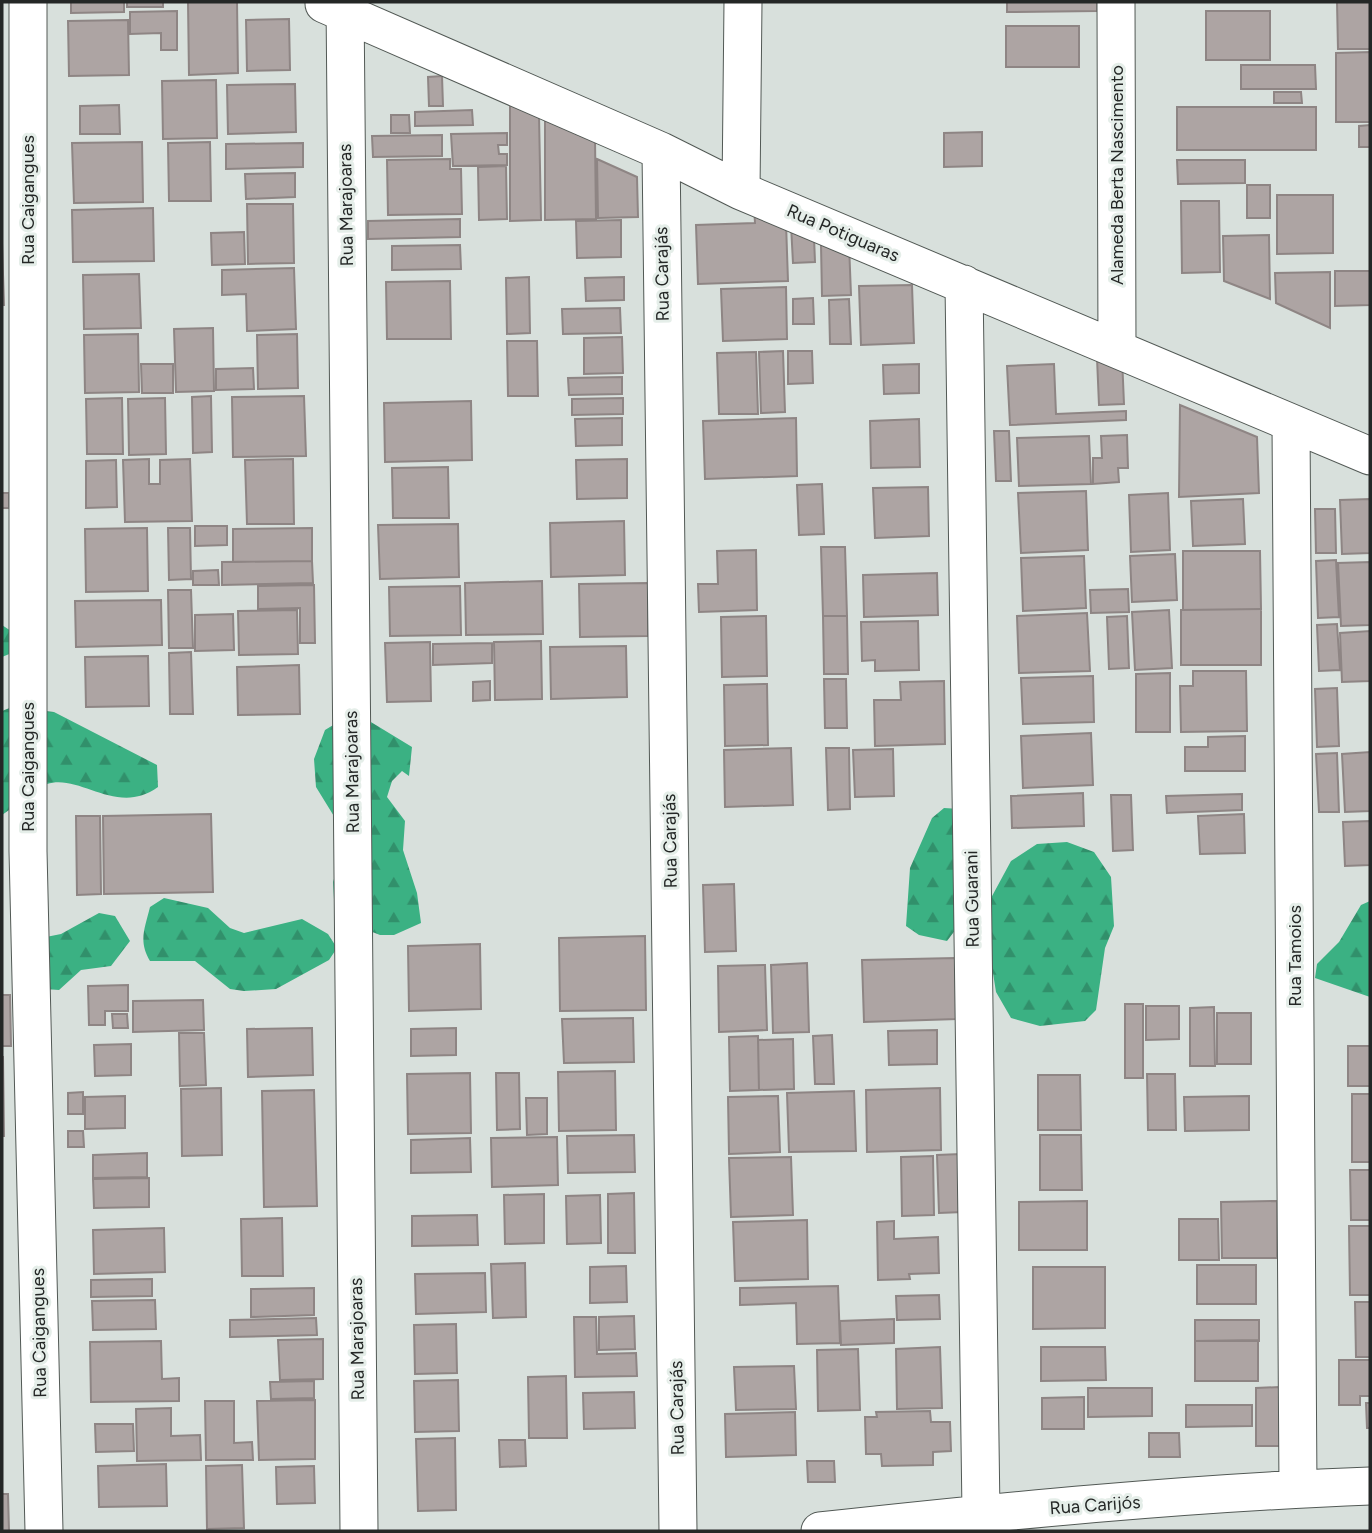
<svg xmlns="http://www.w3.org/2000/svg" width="1372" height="1533" font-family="Figtree,sans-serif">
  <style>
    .forest { fill: url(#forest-firs) }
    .building { fill: #ada4a3; stroke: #8e8584; stroke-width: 2 }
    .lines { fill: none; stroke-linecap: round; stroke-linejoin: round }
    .minor-casing { stroke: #525955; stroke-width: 39 }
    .minor { stroke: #fff; stroke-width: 37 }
    .labels { text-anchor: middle; stroke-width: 6; stroke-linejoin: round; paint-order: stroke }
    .street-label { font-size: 18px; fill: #242726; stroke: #e5eee9 }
  </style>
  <defs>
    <pattern id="forest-firs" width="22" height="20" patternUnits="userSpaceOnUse" patternTransform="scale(1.75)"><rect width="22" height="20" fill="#3bb183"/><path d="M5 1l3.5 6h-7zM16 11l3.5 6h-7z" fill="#31906b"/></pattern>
  </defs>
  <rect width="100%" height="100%" fill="#d8e0dc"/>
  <path class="forest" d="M2,625L17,635L19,650L2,657Z
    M12,707L54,712L157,765L158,787C117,817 80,773 47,784C32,790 16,806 2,815V711Z
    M348,716H361L412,747L409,776L402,771L392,781L387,797L405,821L403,850L417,893L421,923L394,935H380L352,924L334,899L333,882L342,854L340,826L316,787L314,759L325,730Z
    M944,808L960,809L956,929L947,941L919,935L906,926L910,868L932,818Z
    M1067,842L1094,852L1111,877L1114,926L1105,948L1096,1010L1085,1021L1040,1026L1011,1018L996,992L986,929L991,898L1011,861L1037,844Z
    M164,898L208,908L230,928L244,933L302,919L328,934L337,948L329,960L276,989L244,991L230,989L195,961H150C138,941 145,928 150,907Z
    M1370,901V997L1315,978L1317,964L1339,942L1361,905Z
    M99,913L115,916L130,941L111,966L81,970L59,990L30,988L31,940L61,934Z"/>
  <path class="building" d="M71,2H124V12L71,13Z
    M127,2H163V7H127Z
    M188,2H237L238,73L189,75Z
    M1007,2H1097V11L1007,12Z
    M1337,2H1370V49H1338Z
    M177,11V50H161V33L130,34V12Z
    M1206,11H1270V60H1206Z
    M289,19L290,70L247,71L246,20Z
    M128,20L129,75L69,76L68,21Z
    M1006,26H1079V67H1006Z
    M1370,52V122H1336V53Z
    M1241,65H1315L1316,89H1241Z
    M442,76L443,106H429L428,77Z
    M216,80L217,138L163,139L162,81Z
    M295,84L296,132L228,134L227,85Z
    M1274,92H1301L1302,103H1274Z
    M119,105L120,134H80V106Z
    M510,105L539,115L541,220L510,221Z
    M1177,107H1316V150H1177Z
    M472,110L473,125L415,126V112Z
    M391,115H409L410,133H391Z
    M545,117L595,139L596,219L545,220Z
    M1370,125V147H1359V126Z
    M982,132V166L944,167V133Z
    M507,133V145H498L499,154H507V165L453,166L451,134Z
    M442,135V156L373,157L372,136Z
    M142,142L143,202L74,203L72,143Z
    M210,142L211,201H169L168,143Z
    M303,143V167L226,169V144Z
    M450,159V169H461L462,214L388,215L387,160Z
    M597,159L637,177L638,217L598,218Z
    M1177,160H1245V183L1178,184Z
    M506,166L507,219L479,220L478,167Z
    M295,173V197L246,199L245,174Z
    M1247,185H1270V218H1247Z
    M1277,195H1333V253L1277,254Z
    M1181,201H1219L1220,272L1182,273Z
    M247,204H293L294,263L248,264Z
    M754,207L786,223L788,281L698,284L696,225L755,223Z
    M153,208L154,261L73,262L72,210Z
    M460,219V237L368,239V221Z
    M621,220V257L577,258L576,221Z
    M791,225L814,237L815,262L793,263Z
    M244,232L245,264L212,265L211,233Z
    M1269,235L1270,299L1224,281L1223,236Z
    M2,243L4,305H2Z
    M849,244L851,295L822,296L821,245Z
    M460,245L461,269L392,270V246Z
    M294,268L296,329L247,331L246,294L222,295V270Z
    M1335,271H1370V305L1335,306Z
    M1330,272V328L1276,303L1275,273Z
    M139,274L141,328L84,329L83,275Z
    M529,277L530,333L507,334L506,278Z
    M624,277V300L586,301L585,278Z
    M450,281L451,339H387L386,282Z
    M912,285L914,343L861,345L859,286Z
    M786,287L787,339L723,341L721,289Z
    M813,298L814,324H793V299Z
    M849,299L851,344H830L829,300Z
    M620,308L621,333L563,334L562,309Z
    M213,328L214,391L176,392L174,329Z
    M138,334L139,392L85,393L84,335Z
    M297,334L298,388L258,389L257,335Z
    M622,337L623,373L584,374V338Z
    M507,341H537L538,396H508Z
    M783,351L785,412L761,413L759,352Z
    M788,351H812L813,383L788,384Z
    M756,352L758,414H719L717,353Z
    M1122,357L1124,404L1099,405L1097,358Z
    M141,364H173V393H142Z
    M919,364V393L884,394L883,365Z
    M1054,364L1056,414L1126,411V420L1010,425L1007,366Z
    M253,368L254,389L216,390V369Z
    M622,377V394L569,395L568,378Z
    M211,396L212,452L193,453L192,397Z
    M304,396L306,456L233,457L232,397Z
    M122,398L123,454H87L86,399Z
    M165,398L166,454L129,455L128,399Z
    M623,398V414L572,415V399Z
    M471,401L472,460L385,462L384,403Z
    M1180,405L1257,437L1259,493L1179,497Z
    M622,418V445L576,446L575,419Z
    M796,418L797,476L705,479L703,421Z
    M919,419L920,467L871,468L870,421Z
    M994,431H1009L1011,481H996Z
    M1127,435L1128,468H1118L1119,482L1093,484V458H1102L1101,436Z
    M1089,436L1091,484L1019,486L1017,438Z
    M149,459V484H160V460L190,459L192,521L125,522L123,460Z
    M293,459L294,524H247L245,460Z
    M627,459V498L577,499L576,460Z
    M116,460L117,507L86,508V461Z
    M448,467L449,518H393L392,468Z
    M822,484L824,534L799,535L797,485Z
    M928,487L929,536L875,538L873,488Z
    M1086,491L1088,550L1021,553L1018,493Z
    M2,493H9V508H2Z
    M1168,493L1170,550L1131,552L1129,495Z
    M1243,499L1245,544L1193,546L1191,501Z
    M1370,499V553L1342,554L1340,500Z
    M1315,509H1335L1336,553H1316Z
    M624,521L625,575L551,577L550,523Z
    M458,524L459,577L380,579L378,525Z
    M195,526H227V545L195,546Z
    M147,528L148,591L86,592L85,529Z
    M168,528H190L191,579L169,580Z
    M312,528V561L233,562V529Z
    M821,547H845L847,616H823Z
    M756,550L757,610L699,612L698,584H718L717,551Z
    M1183,551H1260L1261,609L1183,610Z
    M1175,554L1177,600L1132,602L1130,556Z
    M1084,556L1086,608L1023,611L1021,558Z
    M1336,560L1339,617L1318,618L1316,561Z
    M312,561L313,583L222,585V562Z
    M1370,562V625L1341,626L1338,563Z
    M218,570L219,585H193V571Z
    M937,573L938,615L864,617L863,575Z
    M542,581L543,634L466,635L465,583Z
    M648,583V636L580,637L579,584Z
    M314,585L315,643H300V608L258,609V586Z
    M460,586L461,635L390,636L389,587Z
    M1128,589L1129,612L1091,613L1090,590Z
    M168,590H191L193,648H169Z
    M161,600L162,645L76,647L75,601Z
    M1261,609V665H1181V610Z
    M297,610L298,654L239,655L238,611Z
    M1169,610L1172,668L1135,670L1132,612Z
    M1087,613L1090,671L1019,673L1017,616Z
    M233,614L234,650L195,651V615Z
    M766,616L767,676L722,677L721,617Z
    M823,616H847L848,674H824Z
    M1127,616L1129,668L1109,669L1107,617Z
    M918,621L919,670L875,671V660L862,661L861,622Z
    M1337,624L1340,670L1319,671L1317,625Z
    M1370,631V681L1342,682L1340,633Z
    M541,641L542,699L495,700L494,642Z
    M430,642L431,701L387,702L385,643Z
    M492,643V663L433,665V644Z
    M626,646L627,697L551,699L550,647Z
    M191,652L193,714H170L169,653Z
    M148,656L149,706L86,707L85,657Z
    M299,665L300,714L238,715L237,667Z
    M1193,671H1246L1247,731L1181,732L1180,686H1193Z
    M1170,673V732H1136V674Z
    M1093,676L1094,722L1023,724L1021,678Z
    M824,679H846L847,728H825Z
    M490,681V700L473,701V682Z
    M944,681L945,744L875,746L874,700H901L900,682Z
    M767,684L768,745L725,746L724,685Z
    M1337,688L1339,746L1317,747L1315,689Z
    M1091,733L1093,785L1023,788L1021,736Z
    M1245,736V771H1185V747H1208V737Z
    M791,748L793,805L725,807L724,750Z
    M826,748H849L850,809L828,810Z
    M893,749L894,796L855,797L853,750Z
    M1370,752V811L1345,812L1342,754Z
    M1337,753L1339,812H1319L1316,754Z
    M1083,793L1084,826L1012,828L1011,796Z
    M1242,794V810L1167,813L1166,796Z
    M1111,795H1131L1133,850L1113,851Z
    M211,814L213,892L104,894L103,816Z
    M1244,814L1245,853L1200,854L1198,816Z
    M76,816H100L101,894L77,895Z
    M1370,821V865L1345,866L1343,822Z
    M734,884L736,951L705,952L703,885Z
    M645,936L646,1010L560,1011L559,938Z
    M480,944L481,1009L409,1011L408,946Z
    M955,958L957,1019L864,1022L862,960Z
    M807,963L809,1032L773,1033L771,965Z
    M765,965L767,1030L719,1032L718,966Z
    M128,985V1011H105V1025H89L88,986Z
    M2,995H10L11,1046H2Z
    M203,1000L204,1030L133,1032V1001Z
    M1125,1004H1143V1078H1125Z
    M1146,1006H1179V1039L1146,1040Z
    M1214,1007L1215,1066H1190V1008Z
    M1217,1013H1251V1064H1217Z
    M112,1014H127L128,1028H113Z
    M633,1018L634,1062L564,1063L562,1019Z
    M312,1028L313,1075L248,1077L247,1029Z
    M456,1028V1055L411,1056V1029Z
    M937,1030V1064L889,1065L888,1031Z
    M179,1033H204L206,1085L180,1086Z
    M832,1035L834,1084H815L813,1036Z
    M758,1036L759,1090L730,1091L729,1037Z
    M793,1039L794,1089L759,1090L758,1040Z
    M131,1044V1075L95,1076L94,1045Z
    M1348,1046H1370V1086H1348Z
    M3,1057L4,1136H2V1057Z
    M615,1071L616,1130L559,1131L558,1072Z
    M470,1073L471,1133L408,1134L407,1074Z
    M496,1073H519L520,1129L497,1130Z
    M1147,1074H1175L1176,1130H1148Z
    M1038,1075H1080L1081,1130H1038Z
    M221,1088L222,1155L182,1156L181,1089Z
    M940,1088L941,1150L867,1152L866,1090Z
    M314,1090L317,1206L264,1207L262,1091Z
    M854,1091L856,1151L789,1152L787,1093Z
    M83,1092V1114H68V1093Z
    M1352,1094H1370V1162H1352Z
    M125,1096V1128L85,1129V1097Z
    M778,1096L780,1152L729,1154L728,1097Z
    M1249,1096V1130L1185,1131L1184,1097Z
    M526,1098H547V1134L527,1135Z
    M68,1131H83L84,1147H68Z
    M634,1135L635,1172L568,1173L567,1136Z
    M1040,1135H1081L1082,1190H1040Z
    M557,1137L558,1185L492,1187L491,1138Z
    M470,1138L471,1172L411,1173V1140Z
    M147,1153V1177L93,1178V1155Z
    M961,1154L963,1212L939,1213L937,1155Z
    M933,1156L934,1215L902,1216L901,1157Z
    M791,1157L793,1215L731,1217L729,1158Z
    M1350,1170H1370V1220H1351Z
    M149,1178V1207L94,1208L93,1179Z
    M634,1193L635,1253H608V1194Z
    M544,1194V1243L505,1244L504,1195Z
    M600,1195L601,1243L567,1244L566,1196Z
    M1087,1201V1250H1019V1202Z
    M1277,1201V1258H1222L1221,1202Z
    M477,1215L478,1245L412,1246V1216Z
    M282,1218L283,1276H242L241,1219Z
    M1179,1219H1218L1219,1260H1179Z
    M807,1220L808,1279L735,1281L733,1222Z
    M894,1221V1239L938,1237L939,1273L909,1274L910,1279L878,1280L877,1222Z
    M1349,1226H1370V1295H1350Z
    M164,1228L165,1272L94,1274L93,1230Z
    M525,1263L526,1317L493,1318L491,1264Z
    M1197,1265H1256V1304H1197Z
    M626,1266L627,1302L590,1303V1267Z
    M1033,1267H1105V1328L1033,1329Z
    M485,1273L486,1312L416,1314L415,1274Z
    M152,1279V1296L91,1297V1280Z
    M838,1286L840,1343L797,1344L796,1303L740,1305V1288Z
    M314,1288V1315L251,1317V1289Z
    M939,1295L940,1319L897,1320L896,1296Z
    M155,1300L156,1329L93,1330L92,1301Z
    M1355,1302H1370V1357H1356Z
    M634,1316L635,1349L599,1350V1317Z
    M574,1317H596L597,1354L636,1353L637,1376L575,1377Z
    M316,1318L317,1335L230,1337V1320Z
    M894,1319V1343L841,1345L840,1321Z
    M1195,1320H1259V1341H1195Z
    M456,1324L457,1373L415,1374L414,1325Z
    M323,1339V1379L280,1380L278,1340Z
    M1258,1340V1381H1195V1341Z
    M161,1341L162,1379L179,1378V1401L91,1402L90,1342Z
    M940,1347L942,1408L897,1409L896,1349Z
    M1041,1347H1105L1106,1380L1041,1381Z
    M858,1349L860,1410L818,1411L817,1350Z
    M1339,1360H1370V1396H1360V1405H1339Z
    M794,1366L796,1409L736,1410L734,1367Z
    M566,1376L567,1438H529L528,1377Z
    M458,1380L459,1431L415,1432L414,1381Z
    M314,1381V1398L271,1399L270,1382Z
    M1279,1387L1280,1446H1256V1388Z
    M1088,1388H1152V1416L1088,1417Z
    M634,1392L635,1428L584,1429L583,1393Z
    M1084,1397V1429H1042V1398Z
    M315,1400V1459L259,1460L257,1401Z
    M205,1401H234V1443L252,1442L253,1460H206Z
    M1366,1403H1370V1428H1367Z
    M1186,1405H1252V1426L1186,1427Z
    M171,1408V1436L200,1435L201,1460L137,1461L136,1409Z
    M930,1411L931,1422H950L951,1451L933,1452V1465L882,1466L881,1454H866L865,1417H877L876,1412Z
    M795,1412L796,1455L726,1457L725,1414Z
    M95,1424H133L134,1451L96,1452Z
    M1149,1433H1179L1180,1457H1149Z
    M455,1438L456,1510L418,1511L416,1439Z
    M499,1440H525L526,1466L500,1467Z
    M807,1461H834L835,1482H808Z
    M166,1464L167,1506L99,1507L98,1466Z
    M242,1465L244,1528L207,1529L206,1466Z
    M314,1466L315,1503L277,1504L276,1467Z
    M2,1494H8L9,1531H2Z"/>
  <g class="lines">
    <defs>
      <path id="minor" d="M28,2V851L44,1531
        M345,2L359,1531
        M1116,2L1117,349
        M324,4L661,151L741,191L1370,456
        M661,151L678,1531
        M741,191L743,2
        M964,284L981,1513
        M1291,423L1298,1489
        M820,1531C1003,1511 1186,1493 1370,1486"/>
    </defs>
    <use href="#minor" class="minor-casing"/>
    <use href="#minor" class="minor"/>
  </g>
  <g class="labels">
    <g class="street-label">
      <text transform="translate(1117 175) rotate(-90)" y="6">Alameda Berta Nascimento</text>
      <text transform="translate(28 200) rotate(-90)" y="6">Rua Caigangues</text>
      <text transform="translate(346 205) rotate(-91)" y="6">Rua Marajoaras</text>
      <text transform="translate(843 233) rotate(23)" y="6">Rua Potiguaras</text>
      <text transform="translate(662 274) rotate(-91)" y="6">Rua Carajás</text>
      <text transform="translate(28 767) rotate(-90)" y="6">Rua Caigangues</text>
      <text transform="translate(352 772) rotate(-91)" y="6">Rua Marajoaras</text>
      <text transform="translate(670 841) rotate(-91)" y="6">Rua Carajás</text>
      <text transform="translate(972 899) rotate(-91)" y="6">Rua Guarani</text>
      <text transform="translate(1295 956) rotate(-90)" y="6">Rua Tamoios</text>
      <text transform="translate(39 1333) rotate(-91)" y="6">Rua Caigangues</text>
      <text transform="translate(357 1339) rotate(-91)" y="6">Rua Marajoaras</text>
      <text transform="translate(677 1408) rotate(-91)" y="6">Rua Carajás</text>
      <text transform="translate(1095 1505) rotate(-4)" y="6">Rua Carijós</text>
    </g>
  </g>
  <rect width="1372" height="1533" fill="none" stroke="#242726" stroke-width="7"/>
</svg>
